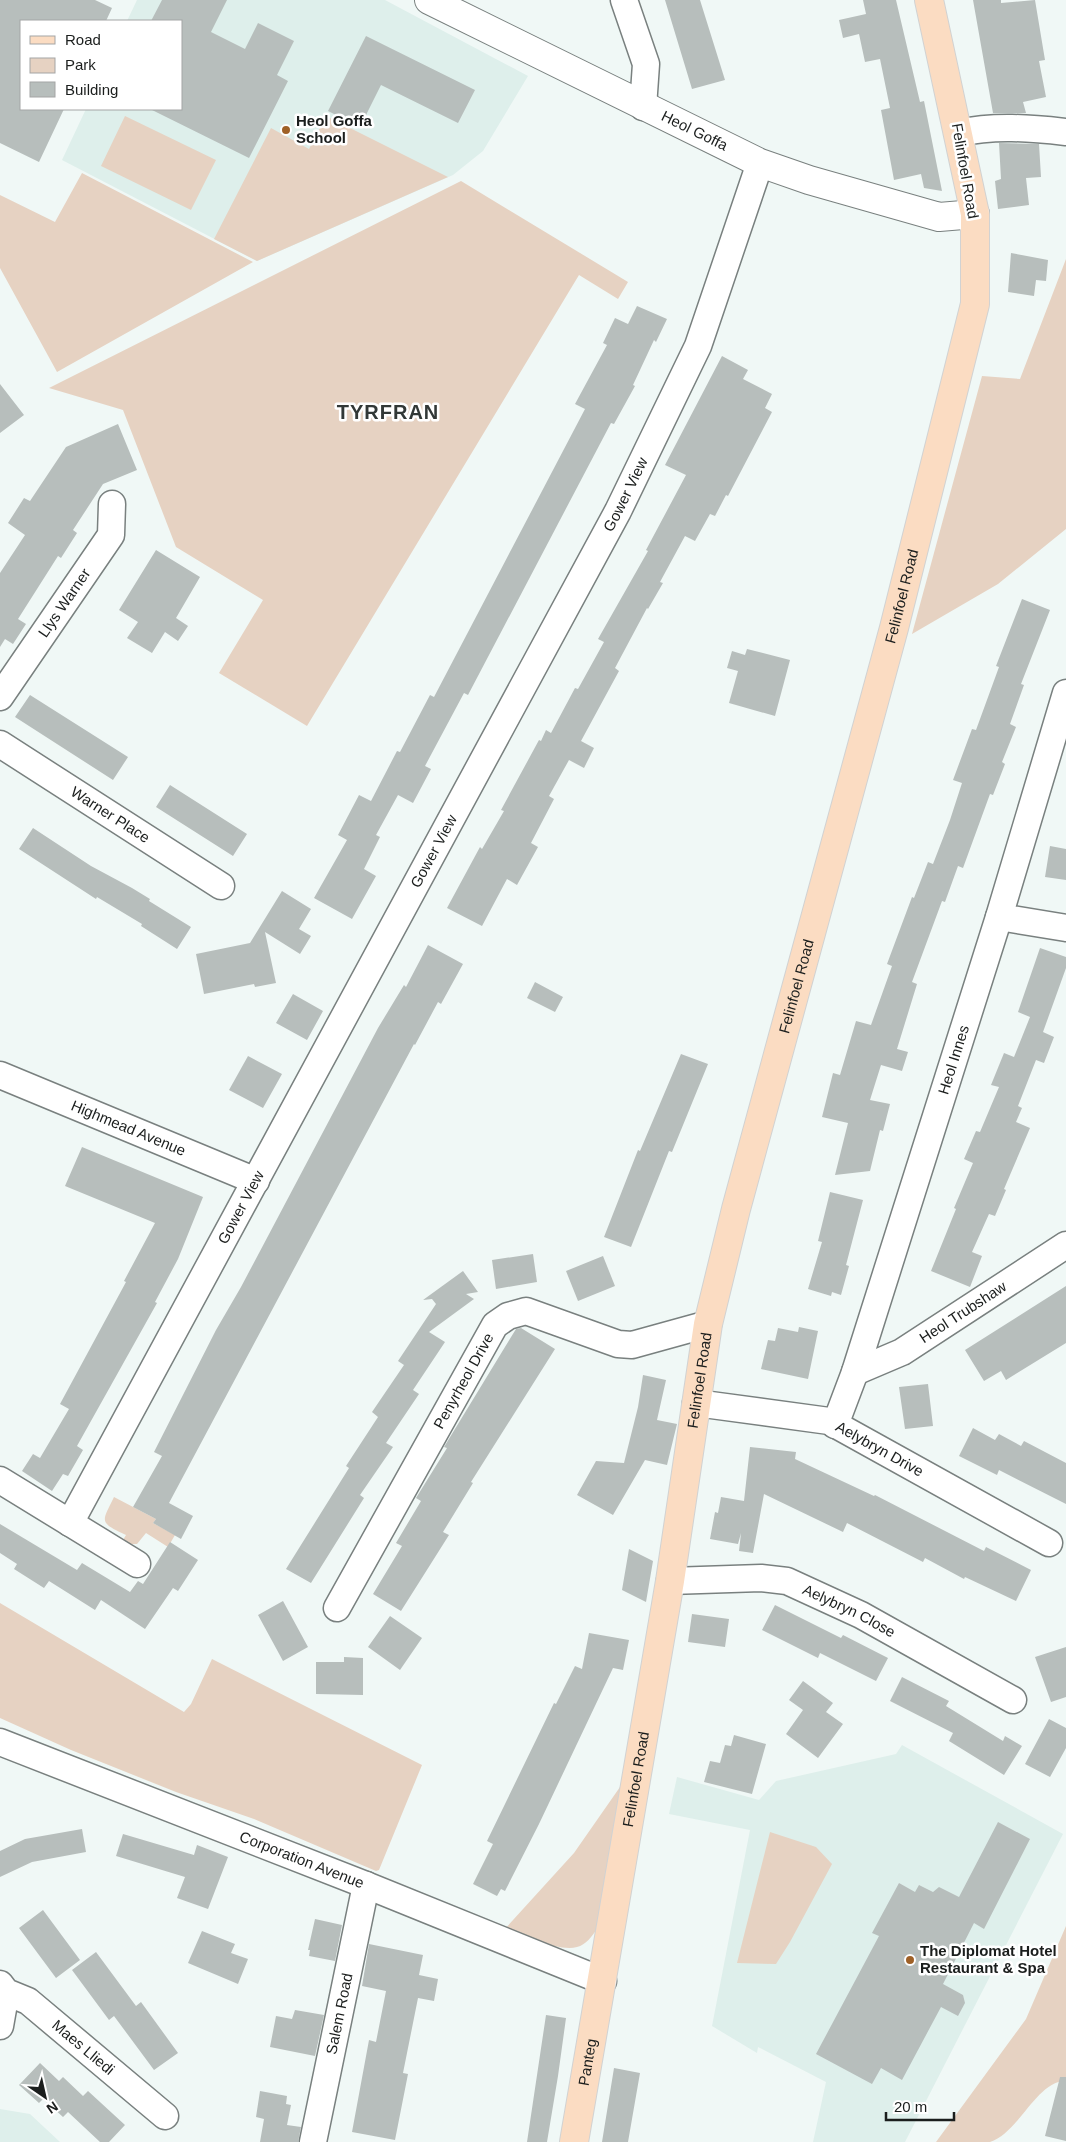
<svg xmlns="http://www.w3.org/2000/svg" width="1066" height="2142" font-family="Helvetica,sans-serif">
  <style>
    .built { fill: #deefeb }
    .green { fill: #e6d2c2 }
    .building { fill: #b7bebc }
    .lines { fill: none; stroke-linecap: round; stroke-linejoin: round }
    .minor-casing { stroke: #79807f; stroke-width: 29 }
    .tertiary-casing { stroke: #79807f; stroke-width: 30 }
    .primary-casing { stroke: #d1d2d2; stroke-width: 30 }
    .minor { stroke: #fff; stroke-width: 26 }
    .tertiary { stroke: #fff; stroke-width: 28 }
    .primary { stroke: #fbdcc2; stroke-width: 28 }
    .poi-dot { fill: #9f6127; stroke: #fff; stroke-width: 2 }
    .labels { text-anchor: middle; stroke-width: 5; stroke-linejoin: round; paint-order: stroke }
    .poi-label { font-size: 15px; font-weight: bold; fill: #1b1e1d; stroke: #fff; text-anchor: start }
    .street-label { font-size: 15px; fill: #1b1e1d; stroke: #fff }
    .district-label { font-size: 20px; font-weight: bold; letter-spacing: 1px; fill: #323837; stroke: #fff }
  </style>
  <rect width="100%" height="100%" fill="#f0f8f6"/>
  <path class="built" d="M137,0H385L528,76L483,151L453,175L257,261L62,160L86,109H181V21H127Z
    M902,1745L1063,1834L905,2142H813L826,2082L758,2047L757,2053L712,2026L750,1830L669,1814L677,1777L759,1800L776,1781L896,1754Z
    M0,2109L30,2114L60,2142H0Z"/>
  <path class="green" d="M125,116L216,160L191,210L101,166Z
    M326,116L448,177L257,261L214,239L271,128L309,149Z
    M82,173L253,262L57,372L0,268V195L55,222Z
    M461,181L628,282L618,299L579,275L307,726L219,673L263,600L176,547L123,410L49,388Z
    M1066,259V529L998,584L912,634L982,376L1020,379Z
    M114,1497L156,1519L153,1523L175,1535L168,1547L146,1533L137,1544H131L123,1540L126,1535C98,1522 102,1522 114,1497Z
    M0,1603L184,1712L191,1704L212,1659L422,1765L379,1870L376,1871L254,1819L176,1792L71,1750L0,1718Z
    M620,1787L623,1788L597,1929C592,1936 586,1945 577,1947C559,1952 522,1935 504,1930L574,1853Z
    M770,1832L816,1847L832,1864L790,1942L776,1964L737,1963Z
    M1066,1926V2081C1037,2080 1019,2133 990,2142C979,2142 948,2142 936,2142L1026,2019Z"/>
  <path class="building" d="M0,0H95L112,8L106,21H21V109H64L39,162L0,143Z
    M162,0H227L211,32L245,49L258,23L294,41L277,75L288,81L249,158L150,109H181V21H151Z
    M665,0H700L725,80L692,89Z
    M863,0H896L920,102L924,101L942,191L924,188L921,174L894,180L881,110L890,108L880,59L865,62L859,34L843,38L839,20L866,14Z
    M973,0H1001V3L1035,0L1045,60L1039,61L1046,97L1023,102L1026,113H993Z
    M366,36L475,90L458,123L381,85L360,127L328,111Z
    M999,143L1039,144L1041,177L1026,178L1029,205L998,209L995,181L1001,179Z
    M1011,253L1048,260L1046,281L1036,280L1034,296L1008,292Z
    M637,306L667,319L656,342L654,340L633,385L635,386L614,424L611,423L468,695L464,693L425,766L431,769L413,803L398,795L376,835L380,837L364,869L376,876L352,919L314,898L347,840L338,835L359,795L371,801L397,751L400,752L430,695L434,697L585,409L575,404L607,345L603,343L615,318L628,324Z
    M722,356L748,370L743,379L772,394L765,408L772,412L728,496L726,495L715,516L710,514L695,541L685,536L660,582L663,583L648,609L647,608L615,668L619,671L581,741L594,748L584,768L569,760L549,796L554,799L531,843L538,847L517,885L507,879L482,926L447,908L480,847L482,849L504,811L501,810L539,740L541,741L546,730L551,733L575,688L578,689L604,642L598,639L648,551L646,550L686,475L665,465Z
    M0,384L24,415L0,433Z
    M118,424L137,470L103,484L73,530L77,533L61,558L58,556L18,619L26,624L13,644L5,639L0,647V573L25,535L8,523L24,498L30,501L66,447Z
    M156,550L200,577L176,618L188,626L178,641L165,632L152,653L127,638L138,622L119,610Z
    M1022,599L1050,610L1021,684L1024,685L1010,724L1016,727L1002,762L1005,764L993,795L990,794L963,868L958,866L945,902L942,901L912,982L917,984L897,1049L908,1052L902,1071L881,1065L870,1100L890,1104L883,1131L880,1130L870,1171L835,1175L848,1123L822,1117L833,1073L840,1075L856,1021L871,1025L892,966L887,964L912,897L914,898L928,862L933,864L950,820L962,783L953,780L972,729L976,730L999,667L996,666Z
    M747,649L790,660L775,716L729,703L738,671L727,668L732,651L745,655Z
    M30,695L128,757L113,780L15,717Z
    M170,785L247,834L233,856L156,807Z
    M33,828L91,866L132,888L150,899L149,901L191,927L177,949L141,926L142,924L97,897L96,899L19,849Z
    M1050,846L1066,849V880L1045,877Z
    M282,891L311,909L299,929L311,936L300,954L265,932L276,983L255,987L254,984L204,994L196,954L250,943Z
    M428,945L463,964L441,1004L438,1002L415,1045L414,1044L169,1503L193,1516L181,1539L153,1523L156,1519L133,1507L162,1456L154,1452L216,1330L241,1287L378,1028L404,985L406,987Z
    M1040,948L1066,957V968L1043,1032L1054,1037L1044,1063L1036,1060L1018,1106L1022,1108L1016,1122L1030,1128L1004,1189L1006,1190L995,1216L989,1214L972,1252L982,1256L970,1287L931,1271L956,1209L954,1208L973,1163L964,1159L976,1131L980,1132L999,1087L991,1085L1004,1053L1014,1057L1030,1017L1018,1012Z
    M535,982L563,997L555,1012L527,998Z
    M293,994L323,1011L307,1040L276,1023Z
    M681,1054L708,1064L672,1152L669,1151L631,1247L604,1237L638,1150L640,1151Z
    M248,1056L282,1074L263,1108L229,1090Z
    M82,1147L203,1197L178,1259L155,1302L157,1303L77,1446L83,1450L68,1476L63,1474L52,1491L22,1471L33,1454L40,1458L69,1409L60,1404L126,1282L124,1281L155,1223L65,1186Z
    M830,1192L863,1200L846,1265L849,1266L841,1295L832,1292L831,1296L808,1289L822,1242L818,1241Z
    M533,1254L537,1282L496,1289L492,1260Z
    M603,1256L615,1286L578,1301L566,1271Z
    M463,1271L478,1292L466,1294L474,1299L429,1332L445,1342L413,1390L419,1394L386,1443L393,1447L360,1495L364,1498L311,1583L286,1569L349,1468L346,1466L378,1417L372,1412L404,1365L398,1361L436,1304L432,1299L423,1300Z
    M1066,1286V1343L1006,1380L1001,1371L984,1381L965,1350Z
    M799,1327L818,1331L808,1379L761,1369L768,1340L775,1341L778,1328L798,1332Z
    M521,1328L555,1349L471,1482L473,1483L443,1532L449,1535L401,1611L373,1594L402,1546L396,1543L421,1501L416,1498L447,1448L444,1447L516,1329Z
    M643,1375L666,1380L657,1420L677,1424L667,1465L645,1460L613,1515L577,1495L596,1461L624,1463L638,1407Z
    M928,1384L933,1426L905,1429L899,1387Z
    M973,1428L995,1440L999,1434L1021,1446L1024,1441L1066,1463V1504L999,1470L997,1475L959,1456Z
    M750,1447L796,1452L795,1459L874,1496L875,1495L984,1551L986,1547L1031,1570L1016,1601L965,1577L964,1579L925,1558L923,1562L847,1523L843,1532L764,1494L753,1553L739,1551L741,1533L738,1544L710,1539L715,1512L718,1513L721,1497L744,1501Z
    M0,1524L77,1570L82,1563L130,1592L138,1581L143,1584L170,1542L198,1560L178,1591L173,1588L145,1629L101,1600L95,1610L49,1581L44,1588L14,1569L17,1564L0,1553Z
    M629,1549L653,1561L646,1602L622,1590Z
    M283,1601L308,1647L283,1661L258,1615Z
    M775,1605L841,1638L843,1635L888,1658L876,1681L820,1653L818,1658L762,1630Z
    M692,1614L729,1619L725,1647L688,1642Z
    M390,1616L422,1638L400,1670L368,1647Z
    M589,1633L629,1640L623,1670L613,1668L539,1824L505,1891L501,1889L497,1896L473,1884L493,1844L487,1841L554,1703L556,1704L575,1666L582,1669Z
    M1066,1647V1697L1051,1702L1035,1657Z
    M344,1657L363,1658V1695L316,1694V1662H344Z
    M902,1677L949,1701L946,1706L1003,1741L1005,1736L1022,1746L1004,1775L949,1741L953,1733L890,1701Z
    M803,1681L833,1703L826,1712L843,1724L818,1758L786,1734L803,1710L789,1700Z
    M1049,1719L1066,1728V1748L1050,1777L1025,1764Z
    M734,1735L766,1744L752,1794L704,1782L710,1761L720,1763L725,1745L731,1746Z
    M998,1822L1030,1839L984,1929L974,1923L943,1984L963,1995L965,2003L958,2016L941,2007L902,2080L881,2068L872,2084L816,2054L879,1936L872,1933L899,1883L915,1892L919,1885L933,1892L939,1887L959,1897Z
    M82,1829L86,1852L32,1862L0,1877V1851L25,1839Z
    M123,1834L194,1855L197,1845L228,1857L208,1909L177,1898L185,1877L116,1856Z
    M43,1910L80,1960L56,1978L19,1928Z
    M315,1919L342,1925L335,1961L309,1956L310,1950H308Z
    M202,1931L235,1944L231,1953L248,1959L238,1984L188,1963Z
    M369,1944L423,1955L419,1975L438,1979L434,2001L418,1998L403,2073L408,2074L395,2140L352,2132L369,2040L376,2042L386,1991L362,1986Z
    M96,1952L136,2006L141,2002L178,2053L154,2070L114,2016L109,2020L72,1970Z
    M295,2010L324,2015L315,2056L270,2047L276,2016L292,2019Z
    M546,2015L566,2018L558,2076L547,2142H527Z
    M40,2063L59,2081L63,2077L83,2096L88,2091L125,2125L109,2142H100L68,2112L63,2117L43,2099L39,2103L19,2085Z
    M614,2068L640,2073L628,2142H602Z
    M1060,2077H1066V2141L1045,2136Z
    M260,2091L287,2096L286,2104L291,2105L287,2125L301,2127L298,2142H260L264,2119L256,2117Z"/>
  <g class="lines">
    <defs>
      <g id="minor">
        <path d="M624,0L646,64L643,107"/>
        <path d="M958,133C995,125 1029,128 1066,132"/>
        <path id="s1" d="M0,697L111,535L112,504"/>
        <path id="s2" d="M0,744L221,886"/>
        <path d="M999,917L1066,928"/>
        <path id="s3" d="M0,1075L256,1181"/>
        <path id="s4" d="M855,1372L902,1352L1066,1245"/>
        <path id="s5" d="M696,1403L829,1421L1049,1543"/>
        <path id="s6" d="M835,1425L855,1372L999,917L1066,693"/>
        <path d="M0,1480L137,1564"/>
        <path id="s7" d="M70,1523L618,511L698,346L760,163"/>
        <path id="s8" d="M670,1581L761,1578L787,1581L861,1615L1013,1700"/>
        <path id="s9" d="M337,1608L495,1325L508,1316L526,1311L618,1344L632,1345L708,1324"/>
        <path id="s10" d="M0,1742L366,1885L603,1981"/>
        <path id="s11" d="M0,1984L6,1992L28,2001L165,2116"/>
        <path d="M0,2026L6,1992"/>
        <path id="s12" d="M313,2142L366,1885"/>
      </g>
      <g id="tertiary">
        <path id="s13" d="M429,0L760,163L809,180L939,217L975,214"/>
      </g>
      <g id="primary">
        <path id="s14" d="M574,2142L670,1581L708,1324L736,1209L894,628L975,304V214L929,0"/>
      </g>
    </defs>
    <use href="#minor" class="minor-casing"/>
    <use href="#tertiary" class="tertiary-casing"/>
    <use href="#primary" class="primary-casing"/>
    <use href="#minor" class="minor"/>
    <use href="#tertiary" class="tertiary"/>
    <use href="#primary" class="primary"/>
  </g>
  <g class="poi-dot">
    <circle cx="286" cy="130" r="5"/>
    <circle cx="910" cy="1960" r="5"/>
  </g>
  <g class="labels">
    <g class="poi-label">
      <text x="296" y="126">Heol Goffa<tspan x="296" dy="17">School</tspan></text>
      <text x="920" y="1956">The Diplomat Hotel<tspan x="920" dy="17">Restaurant &amp; Spa</tspan></text>
    </g>
    <g class="street-label">
      <text dy="5" stroke="none"><textPath href="#s13" startOffset="296">Heol Goffa</textPath></text>
      <text transform="translate(965 171) rotate(80)" y="5">Felinfoel Road</text>
      <text dy="5" stroke="none"><textPath href="#s7" startOffset="1169">Gower View</textPath></text>
      <text dy="5" stroke="none"><textPath href="#s14" startOffset="1582">Felinfoel Road</textPath></text>
      <text dy="5" stroke="none"><textPath href="#s1" startOffset="114">Llys Warner</textPath></text>
      <text dy="5" stroke="none"><textPath href="#s2" startOffset="131">Warner Place</textPath></text>
      <text dy="5" stroke="none"><textPath href="#s7" startOffset="764">Gower View</textPath></text>
      <text dy="5" stroke="none"><textPath href="#s14" startOffset="1178">Felinfoel Road</textPath></text>
      <text dy="5" stroke="none"><textPath href="#s6" startOffset="384">Heol Innes</textPath></text>
      <text dy="5" stroke="none"><textPath href="#s3" startOffset="139">Highmead Avenue</textPath></text>
      <text dy="5" stroke="none"><textPath href="#s7" startOffset="359">Gower View</textPath></text>
      <text dy="5" stroke="none"><textPath href="#s4" startOffset="124">Heol Trubshaw</textPath></text>
      <text dy="5" stroke="none"><textPath href="#s14" startOffset="772">Felinfoel Road</textPath></text>
      <text dy="5" stroke="none"><textPath href="#s9" startOffset="260">Penyrheol Drive</textPath></text>
      <text dy="5" stroke="none"><textPath href="#s5" startOffset="192">Aelybryn Drive</textPath></text>
      <text dy="5" stroke="none"><textPath href="#s8" startOffset="186">Aelybryn Close</textPath></text>
      <text dy="5" stroke="none"><textPath href="#s14" startOffset="368">Felinfoel Road</textPath></text>
      <text dy="5" stroke="none"><textPath href="#s10" startOffset="324">Corporation Avenue</textPath></text>
      <text dy="5" stroke="none"><textPath href="#s12" startOffset="131">Salem Road</textPath></text>
      <text dy="5" stroke="none"><textPath href="#s11" startOffset="106">Maes Lliedi</textPath></text>
      <text dy="5" stroke="none"><textPath href="#s14" startOffset="81">Panteg</textPath></text>
    </g>
    <g class="district-label">
      <text x="388" y="419">TYRFRAN</text>
    </g>
  </g>
  <rect x="20" y="20" width="162" height="90" fill="#ffffff" stroke="#a4a5a5"/>
  <rect x="30" y="36" width="25" height="8" fill="#fbdcc2" stroke="#a4a5a5"/>
  <text x="65" y="45" font-size="15" fill="#1b1e1d">Road</text>
  <rect x="30" y="58" width="25" height="15" fill="#e6d2c2" stroke="#a4a5a5"/>
  <text x="65" y="70" font-size="15" fill="#1b1e1d">Park</text>
  <rect x="30" y="82" width="25" height="15" fill="#b7bebc" stroke="#a4a5a5"/>
  <text x="65" y="95" font-size="15" fill="#1b1e1d">Building</text>
  <g transform="translate(45 2097) rotate(146)" stroke="#ffffff" stroke-width="4" paint-order="stroke">
  <path d="M0-4L9 19L0 12L-9 19Z" fill="#1b1e1d"/>
  <text y="-8" font-size="14" font-weight="bold" text-anchor="middle" fill="#1b1e1d">N</text>
  </g>
  <path d="M886 2112v8h68v-8" fill="none" stroke="#1b1e1d" stroke-width="2.5"/>
  <text x="894" y="2112" font-size="15" fill="#1b1e1d" stroke="#ffffff" stroke-width="4" paint-order="stroke">20 m</text>
</svg>
